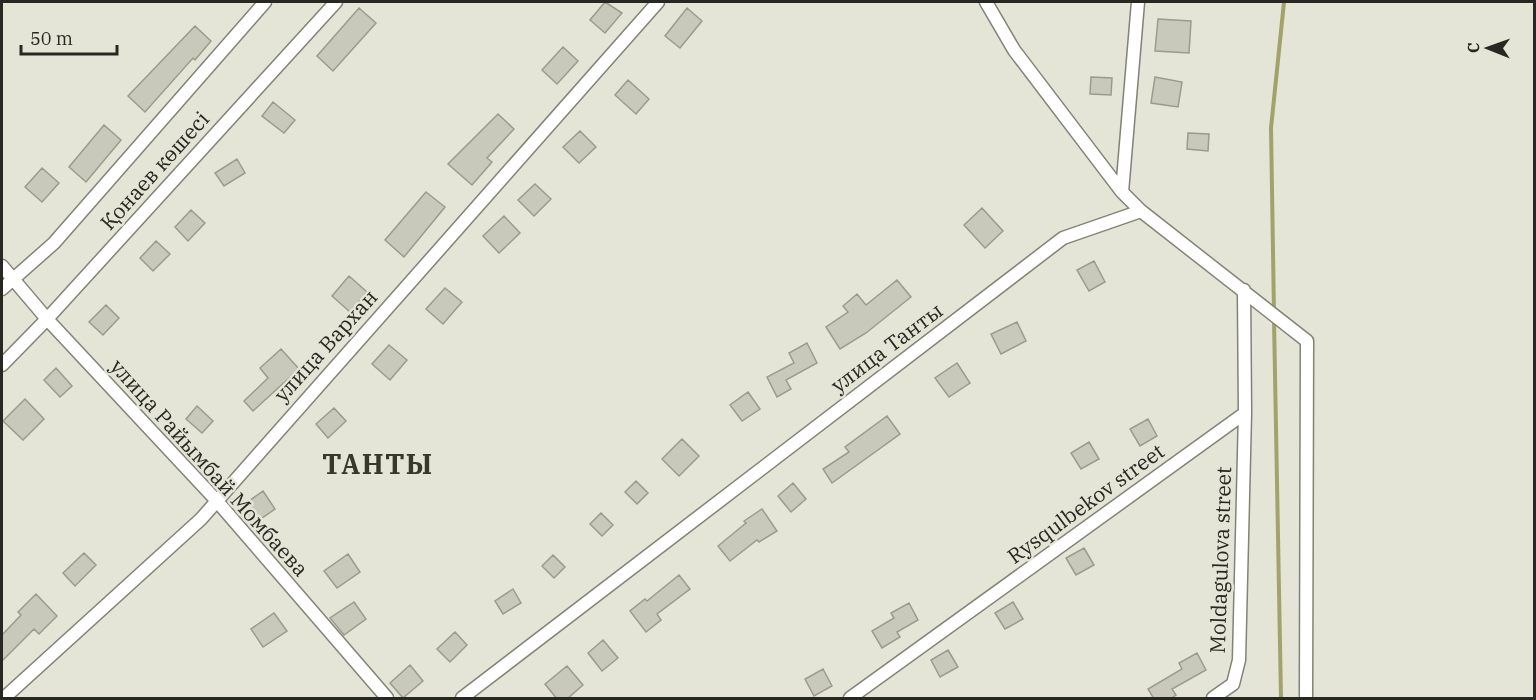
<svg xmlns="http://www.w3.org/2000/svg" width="1536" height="700" font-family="'IBM Plex Serif',serif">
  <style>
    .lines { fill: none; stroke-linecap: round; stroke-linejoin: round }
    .stream { stroke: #a1a36b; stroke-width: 4 }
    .building { fill: #c8c9bb; stroke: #9a9b8d; stroke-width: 1.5 }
    .minor-casing { stroke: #828376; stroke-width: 15 }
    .minor { stroke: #fff; stroke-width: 12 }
    .labels { text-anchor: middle; stroke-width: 5; stroke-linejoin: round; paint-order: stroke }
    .street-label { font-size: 21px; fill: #282823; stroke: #e4e5d6 }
    .district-label { font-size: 27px; font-weight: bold; letter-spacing: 1.5px; fill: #37382c; stroke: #e4e5d6 }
  </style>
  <rect width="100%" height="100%" fill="#e4e5d6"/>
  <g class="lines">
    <path class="stream" d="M1274,312L1271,128L1284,2
      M1274,320L1281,698"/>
  </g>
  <path class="building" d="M605,2L622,13L605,33L590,20Z
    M359,8L376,23L333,71L317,56Z
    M687,8L702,21L680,48L665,36Z
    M1158,19L1191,21L1189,53L1155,51Z
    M195,26L211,41L195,60L193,58L145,112L128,96Z
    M563,47L578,61L557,84L542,70Z
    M1091,77L1112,78L1111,95L1090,94Z
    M1155,77L1182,82L1178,107L1151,103Z
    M628,80L649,99L636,114L615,95Z
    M273,102L295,120L284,133L262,116Z
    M498,114L514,129L487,158L492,162L472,185L448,164Z
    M104,125L121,140L86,182L69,167Z
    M580,131L596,147L579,163L563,147Z
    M1188,133L1209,134L1208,151L1187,149Z
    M237,159L245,173L224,186L215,173Z
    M42,168L59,183L42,202L25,187Z
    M535,184L551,199L534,216L518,200Z
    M426,192L445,207L404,257L385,240Z
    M982,208L1003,231L985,248L964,225Z
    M191,210L205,223L188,241L175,227Z
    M504,216L520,233L499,253L483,236Z
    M156,241L170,254L153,271L140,258Z
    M1094,261L1105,282L1089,291L1077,270Z
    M349,276L367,292L350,312L332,296Z
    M897,280L911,297L866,333L840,349L826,327L848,312L843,306L857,294L866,305Z
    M445,288L462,302L443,324L426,309Z
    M106,305L119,318L103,335L89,322Z
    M1017,322L1026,341L1001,354L991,334Z
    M807,343L817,363L786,380L791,389L777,397L767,377L794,363L789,353Z
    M389,345L407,360L390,380L372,364Z
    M281,349L299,369L253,411L244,401L268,378L260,368Z
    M957,363L970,383L949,397L935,378Z
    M56,368L72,386L60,397L44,380Z
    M748,392L760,409L742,421L730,405Z
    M25,399L44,419L23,440L3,421Z
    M197,406L213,421L202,433L186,419Z
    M334,408L346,421L328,438L316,424Z
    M887,416L900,434L832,483L823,469L849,452L845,447Z
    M1148,419L1157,436L1140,446L1130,429Z
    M682,439L699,456L679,476L662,459Z
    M1089,442L1099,459L1081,469L1071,453Z
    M636,481L648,493L637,504L625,492Z
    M793,483L806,499L791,512L778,496Z
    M263,491L275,509L252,525L239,508Z
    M762,509L777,531L759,542L757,540L730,561L718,546L746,523L744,521Z
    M601,513L613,525L602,536L590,524Z
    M1084,548L1094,565L1076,575L1066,558Z
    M84,553L96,565L75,586L63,573Z
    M348,554L360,572L337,588L324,571Z
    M553,555L565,567L554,578L542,566Z
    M679,575L690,589L657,614L661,620L646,632L630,611L645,599L647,601Z
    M513,589L521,603L503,614L495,601Z
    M36,594L57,616L39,634L34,629L2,661V635L21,615L18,612Z
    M354,602L366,619L344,635L330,618Z
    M1013,602L1023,619L1005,629L995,613Z
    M909,603L918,620L897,632L900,637L882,648L872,631L894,618L891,613Z
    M274,613L287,631L263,647L251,629Z
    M455,632L467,645L450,662L437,649Z
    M603,640L618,658L602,671L588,653Z
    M948,650L958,667L940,677L931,660Z
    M1197,653L1206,670L1172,689L1176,695L1170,699H1154L1148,689L1182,669L1179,663Z
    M410,665L423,681L403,698L390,683Z
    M567,666L583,685L567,699H557L545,684Z
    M823,669L832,686L814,696L805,679Z"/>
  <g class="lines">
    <defs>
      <path id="minor" d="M1122,192L1138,2
        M1141,211L1307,341L1306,698
        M2,266L47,319L216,500L387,698
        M2,289L54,243L265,2
        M2,365L47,319L336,2
        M4,698L201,519L658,2
        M462,698L1063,238L1141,211L1122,192L1014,50L986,2
        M850,698L1245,413L1244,290
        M1213,698L1233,684L1239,660L1245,413"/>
    </defs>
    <use href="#minor" class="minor-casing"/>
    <use href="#minor" class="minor"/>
  </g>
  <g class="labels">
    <g class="street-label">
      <text transform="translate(155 171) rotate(-48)" y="7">Қонаев көшесі</text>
      <text transform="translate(326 346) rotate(-48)" y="7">улица Вархан</text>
      <text transform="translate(887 348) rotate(-37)" y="7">улица Танты</text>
      <text transform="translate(209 468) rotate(48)" y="7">улица Райымбай Момбаева</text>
      <text transform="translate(1086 504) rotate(-36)" y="7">Rysqulbekov street</text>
      <text transform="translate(1221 560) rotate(-88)" y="7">Moldagulova street</text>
    </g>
    <g class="district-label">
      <text x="378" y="474">ТАНТЫ</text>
    </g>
  </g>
  <rect width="1536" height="700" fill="none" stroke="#282823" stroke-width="6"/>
  <g transform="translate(1488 48) rotate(271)" stroke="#e4e5d6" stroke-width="4.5" paint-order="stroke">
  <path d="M0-4.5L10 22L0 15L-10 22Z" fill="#282823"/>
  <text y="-9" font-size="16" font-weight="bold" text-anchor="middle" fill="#282823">С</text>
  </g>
  <path d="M21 45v9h96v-9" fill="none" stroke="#282823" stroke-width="3"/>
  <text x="30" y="45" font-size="18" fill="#282823" stroke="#e4e5d6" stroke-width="4.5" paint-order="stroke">50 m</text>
</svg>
